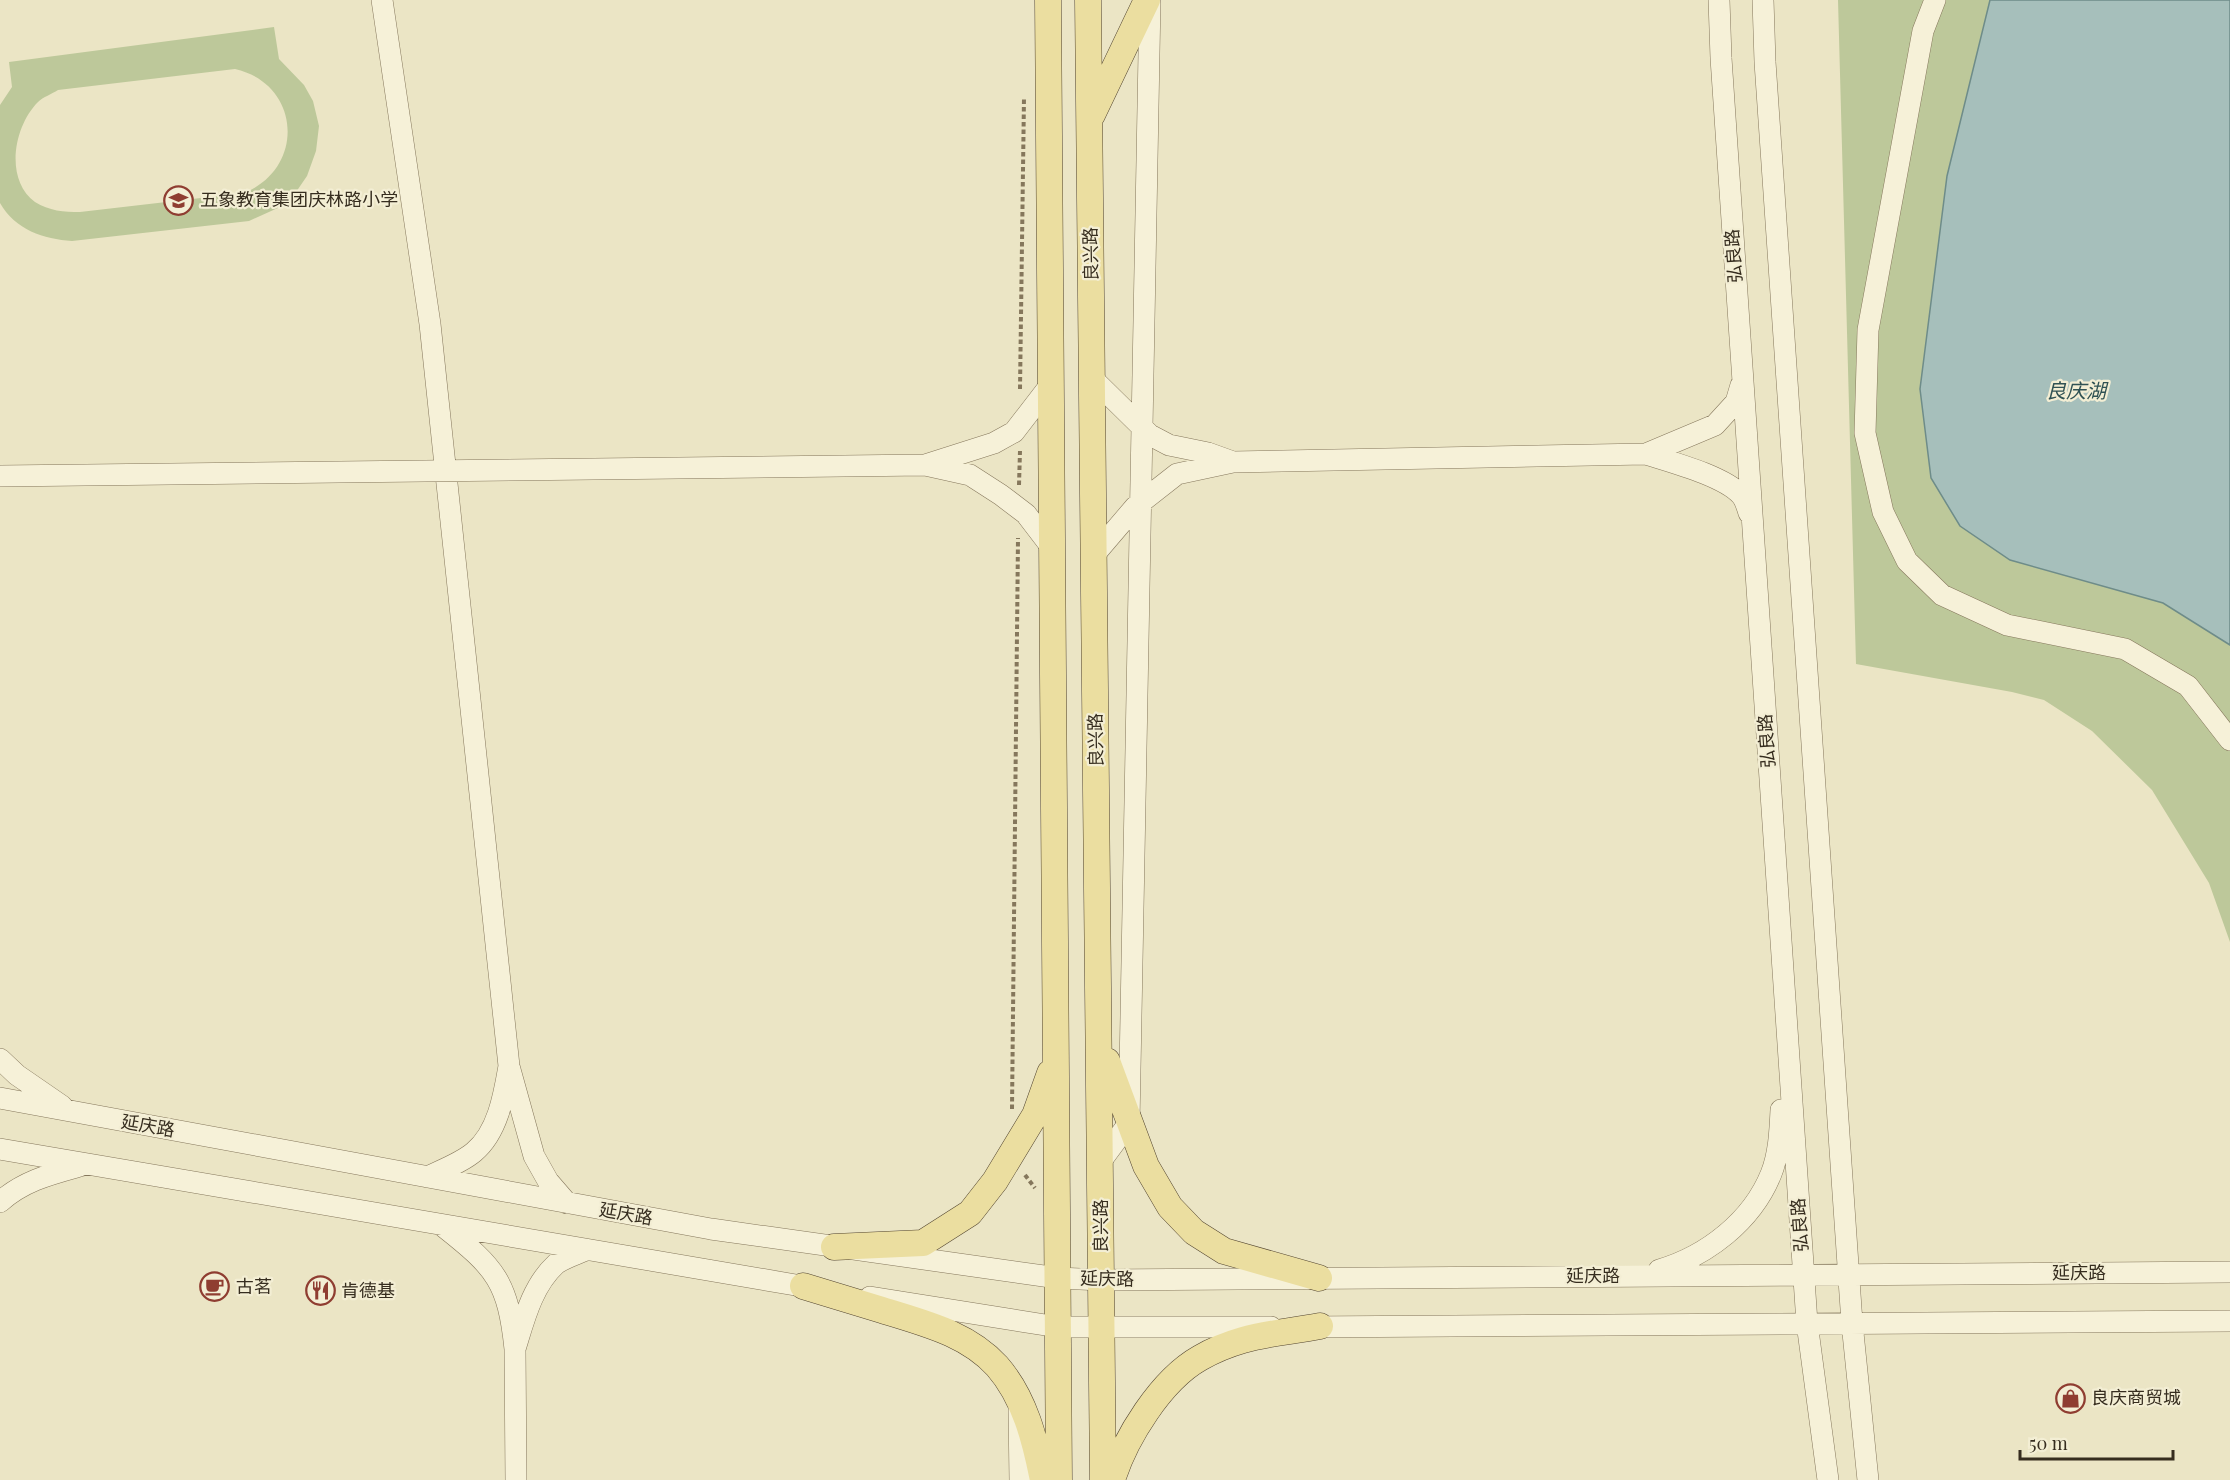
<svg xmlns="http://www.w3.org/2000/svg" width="2230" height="1480" font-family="'Playfair Display','Noto Sans SC',serif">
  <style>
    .green { fill: #bdc89a; fill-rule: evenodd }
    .water { fill: #a6bfbb; stroke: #6e8c89; stroke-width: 1.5 }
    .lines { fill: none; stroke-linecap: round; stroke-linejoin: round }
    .minor-casing { stroke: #85775c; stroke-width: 22 }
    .major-casing { stroke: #534530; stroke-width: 27 }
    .path { stroke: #85775c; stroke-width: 4; stroke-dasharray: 4.5 3; stroke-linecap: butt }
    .minor { stroke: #f6f1d8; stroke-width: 21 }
    .major { stroke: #ebdea0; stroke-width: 26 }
    .labels { text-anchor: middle; stroke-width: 4.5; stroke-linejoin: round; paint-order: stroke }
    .poi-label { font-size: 18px; fill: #362d1f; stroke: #f3eed4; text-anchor: start }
    .street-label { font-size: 18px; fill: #362d1f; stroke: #f3eed4 }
    .water-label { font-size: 20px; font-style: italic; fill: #305254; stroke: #f3eed4 }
  </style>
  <rect width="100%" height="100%" fill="#ebe5c5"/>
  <path class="green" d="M1838,0H2230V942L2209,883L2152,790L2092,731L2044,700L2012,692L1856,664Z
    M274,27L279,59L304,85L313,101L319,126L316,151L307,176L294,195L280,207L249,221L72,241C44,239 15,230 0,203V105L12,87L9,62ZM235,69C301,84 306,168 244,193L80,212C64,212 49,211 35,202C4,179 14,126 38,102C43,97 52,94 58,90Z"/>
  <path class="water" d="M1990,0H2230V645L2163,603L2010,560L1960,526L1931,478L1920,389L1947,176Z"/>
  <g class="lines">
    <defs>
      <path id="minor" d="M382,0L430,324L509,1066
        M1719,0L1721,58L1807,1323L1828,1480
        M1763,0L1765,62L1852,1323L1868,1480
        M1935,0L1923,31L1868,330L1865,433L1883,512L1907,561L1942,595L2007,625L2125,649L2188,686L2230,740
        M1092,378L1150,435L1169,445L1208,453L1233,462L1177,474L1135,507L1094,555
        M1051,384L1014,432L994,443L925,465L970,475L1001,495L1026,514L1052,548
        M1741,385L1736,402L1715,425L1646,454C1671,462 1724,476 1741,495C1745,499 1747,507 1749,513
        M1233,462L1646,454
        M0,476L925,465
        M0,1059L17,1075L62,1106
        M0,1098L711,1229L1058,1278L1102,1280L2230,1272
        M0,1149L819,1289
        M1101,1161L1129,1123L1150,0
        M427,1177C442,1170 461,1163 474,1152C498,1132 504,1095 509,1066L534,1156L548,1181L567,1203
        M0,1202C23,1181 51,1174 80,1166
        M444,1227C496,1268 508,1282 515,1349C524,1320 532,1286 556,1264C564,1258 577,1254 586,1250
        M1659,1270C1707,1256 1752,1221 1771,1174C1779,1154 1780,1131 1781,1110
        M870,1297L1058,1327H1271
        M1306,1327L2230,1321
        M515,1349L516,1480
        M1019,1409L1020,1480"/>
      <path id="major" d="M1048,0L1059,1480
        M1088,0L1103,1480
        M1092,115L1147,0
        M1107,1061L1146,1166L1170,1207L1194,1232L1224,1251L1319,1278
        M834,1247L923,1243L970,1213L995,1181L1035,1115L1050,1073
        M803,1286C829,1294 856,1302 882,1310C923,1323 967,1333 997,1366C1025,1398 1035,1440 1043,1480
        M1112,1480C1125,1438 1161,1380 1200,1358C1212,1351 1229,1344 1243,1340C1267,1333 1295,1331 1320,1326"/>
    </defs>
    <use href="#minor" class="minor-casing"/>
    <use href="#major" class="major-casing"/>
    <path class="path" d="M1020,389L1024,97
      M1019,485L1020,451
      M1012,1109L1018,538
      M1025,1175L1035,1188"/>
    <use href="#minor" class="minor"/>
    <use href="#major" class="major"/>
  </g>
  <defs>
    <symbol id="school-ring" viewBox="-11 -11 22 22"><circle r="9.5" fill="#f3eed4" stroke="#8f3d31" stroke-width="1.5"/><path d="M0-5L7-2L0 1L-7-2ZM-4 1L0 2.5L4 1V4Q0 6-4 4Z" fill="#8f3d31"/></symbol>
    <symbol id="cafe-ring" viewBox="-11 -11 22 22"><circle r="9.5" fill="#f3eed4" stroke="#8f3d31" stroke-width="1.5"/><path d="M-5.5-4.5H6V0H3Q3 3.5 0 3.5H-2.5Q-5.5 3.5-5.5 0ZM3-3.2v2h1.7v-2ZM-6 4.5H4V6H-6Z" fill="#8f3d31"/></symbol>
    <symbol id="restaurant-ring" viewBox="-11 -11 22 22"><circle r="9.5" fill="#f3eed4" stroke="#8f3d31" stroke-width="1.5"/><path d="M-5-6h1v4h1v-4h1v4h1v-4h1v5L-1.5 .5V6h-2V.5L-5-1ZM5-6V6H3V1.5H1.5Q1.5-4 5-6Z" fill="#8f3d31"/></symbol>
    <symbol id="shop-ring" viewBox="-11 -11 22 22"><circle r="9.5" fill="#f3eed4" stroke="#8f3d31" stroke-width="1.5"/><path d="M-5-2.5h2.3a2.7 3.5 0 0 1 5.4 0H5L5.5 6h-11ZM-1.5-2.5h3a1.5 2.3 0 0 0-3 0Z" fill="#8f3d31"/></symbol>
  </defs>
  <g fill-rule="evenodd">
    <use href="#school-ring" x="162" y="184" width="33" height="33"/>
    <use href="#cafe-ring" x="198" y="1270" width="33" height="33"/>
    <use href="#restaurant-ring" x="304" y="1274" width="33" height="33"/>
    <use href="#shop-ring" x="2054" y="1382" width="33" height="33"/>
  </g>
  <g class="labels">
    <g class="poi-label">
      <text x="200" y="206">五象教育集团庆林路小学</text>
      <text x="236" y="1293">古茗</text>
      <text x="341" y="1297">肯德基</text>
      <text x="2091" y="1404">良庆商贸城</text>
    </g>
    <g class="street-label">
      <text transform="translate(1091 254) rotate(-91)" y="6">良兴路</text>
      <text transform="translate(1734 256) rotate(-94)" y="6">弘良路</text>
      <text transform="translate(1096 740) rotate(-91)" y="6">良兴路</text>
      <text transform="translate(1767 741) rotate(-94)" y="6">弘良路</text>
      <text transform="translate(148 1126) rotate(10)" y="6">延庆路</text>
      <text transform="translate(626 1214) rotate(10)" y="6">延庆路</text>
      <text transform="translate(1800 1225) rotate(-94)" y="6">弘良路</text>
      <text transform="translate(1101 1226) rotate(-90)" y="6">良兴路</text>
      <text x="2079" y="1279">延庆路</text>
      <text x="1593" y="1282">延庆路</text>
      <text transform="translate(1107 1279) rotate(1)" y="6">延庆路</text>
    </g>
    <g class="water-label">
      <text x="2076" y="398">良庆湖</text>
    </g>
  </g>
  <path d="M2020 1450v9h153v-9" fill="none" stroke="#362d1f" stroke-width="3"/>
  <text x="2029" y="1450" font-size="18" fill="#362d1f" stroke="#f3eed4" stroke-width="4.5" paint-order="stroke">50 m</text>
</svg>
